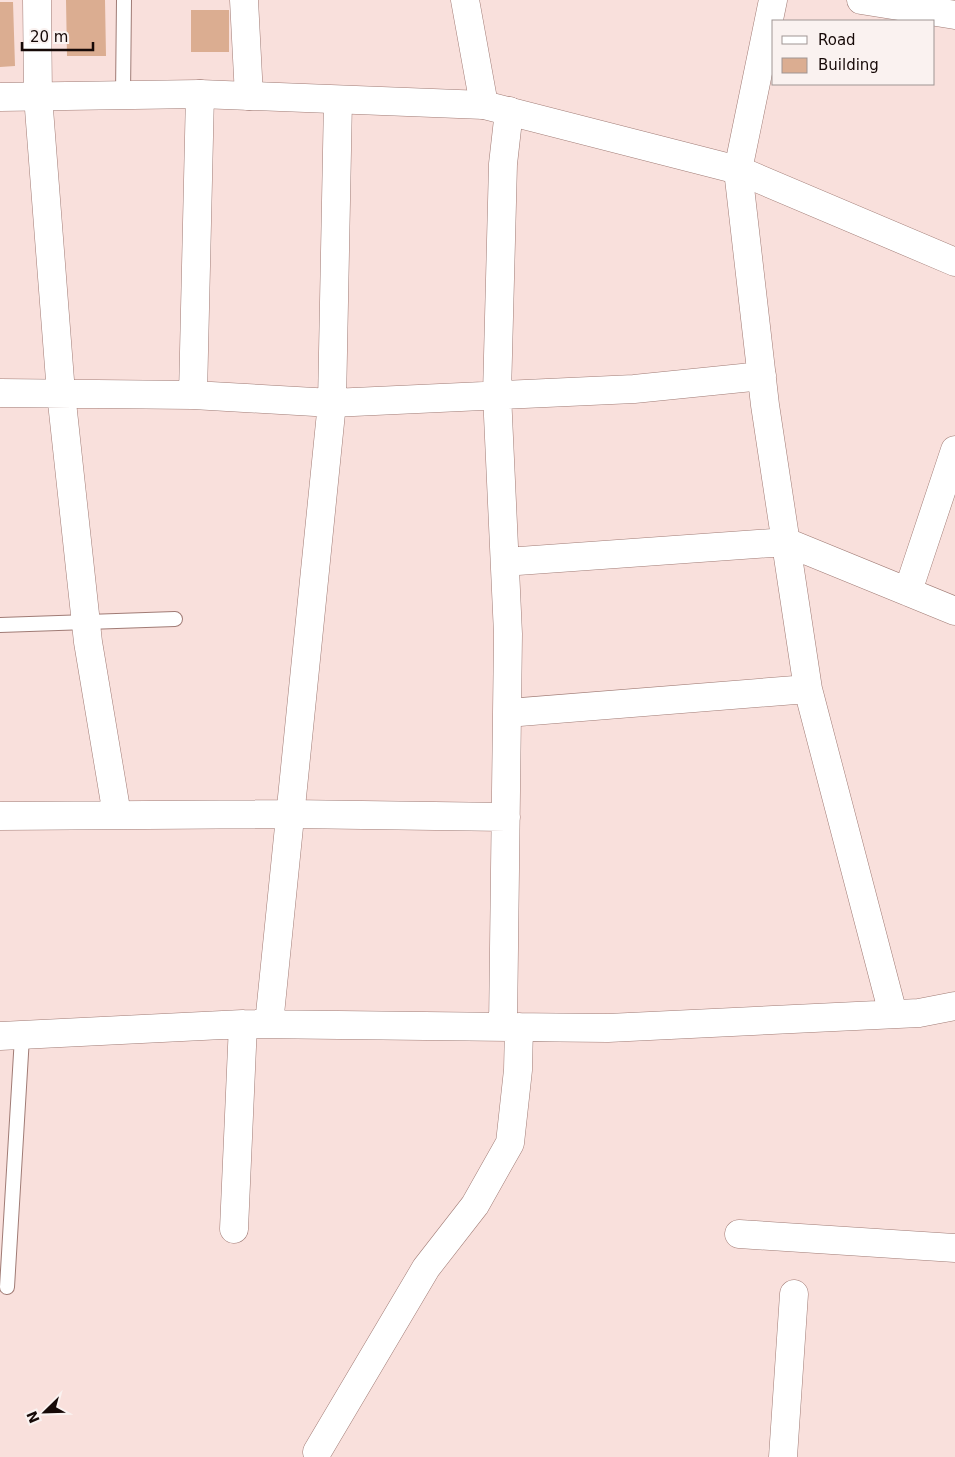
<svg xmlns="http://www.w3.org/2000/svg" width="955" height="1457" font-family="'DejaVu Sans',sans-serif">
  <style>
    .building { fill: #dbad91 }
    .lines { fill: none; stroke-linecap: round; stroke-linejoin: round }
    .lane-casing { stroke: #a07b75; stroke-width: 16 }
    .street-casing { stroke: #a07b75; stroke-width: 29 }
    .secondary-casing { stroke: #a07b75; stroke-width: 29 }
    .lane { stroke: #fff; stroke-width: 14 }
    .street { stroke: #fff; stroke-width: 28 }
    .secondary { stroke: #fff; stroke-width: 28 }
  </style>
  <rect width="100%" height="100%" fill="#f9e0dc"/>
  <path class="building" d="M66,0H105L106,56H67Z
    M0,2H13L15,66L0,67Z
    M191,10H229V52H191Z"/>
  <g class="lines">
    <defs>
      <path id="lane" d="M123,95L124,0
        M0,625L175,619
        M7,1287L22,1037"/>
      <path id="street" d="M37,0L38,96L61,393L88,642L117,815
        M244,0L249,96
        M465,0L484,105
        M773,0L738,170L765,405L808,689L893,1014
        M861,0L955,15
        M0,393L193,395L332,403L634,389L762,376
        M193,395L200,94
        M505,562L786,542L955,611
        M906,591L911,582L955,450
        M507,713L808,689
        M0,816L291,814L506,817
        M269,1024L332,403L338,100
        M503,1027L508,634L497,394L503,164L509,111
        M0,1036L243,1024L608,1028L919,1013L955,1006
        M234,1229L243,1024
        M739,1234L955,1248
        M317,1452L426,1268L475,1205L510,1143L518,1070L519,1027
        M783,1457L794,1294"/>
      <path id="secondary" d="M0,97L200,94L484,105L738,170L955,262"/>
    </defs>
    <use href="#lane" class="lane-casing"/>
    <use href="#street" class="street-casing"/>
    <use href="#secondary" class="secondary-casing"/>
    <use href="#lane" class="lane"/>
    <use href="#street" class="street"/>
    <use href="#secondary" class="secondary"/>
  </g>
  <rect x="772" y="20" width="162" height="65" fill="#faf2f0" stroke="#9f9593"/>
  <rect x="782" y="36" width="25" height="8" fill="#ffffff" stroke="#9f9593"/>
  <text x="818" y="45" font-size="15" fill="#160907">Road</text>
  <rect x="782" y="58" width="25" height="15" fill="#dbad91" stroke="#9f9593"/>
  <text x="818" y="70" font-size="15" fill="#160907">Building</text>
  <g transform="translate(45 1412) rotate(247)" stroke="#faf2f0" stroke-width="4" paint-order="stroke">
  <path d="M0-4L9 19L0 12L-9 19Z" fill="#160907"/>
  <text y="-8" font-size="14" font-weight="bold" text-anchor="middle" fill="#160907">N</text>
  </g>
  <path d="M22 42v8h71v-8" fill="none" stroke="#160907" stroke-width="2.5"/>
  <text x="30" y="42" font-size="15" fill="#160907" stroke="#faf2f0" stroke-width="4" paint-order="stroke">20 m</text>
</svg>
